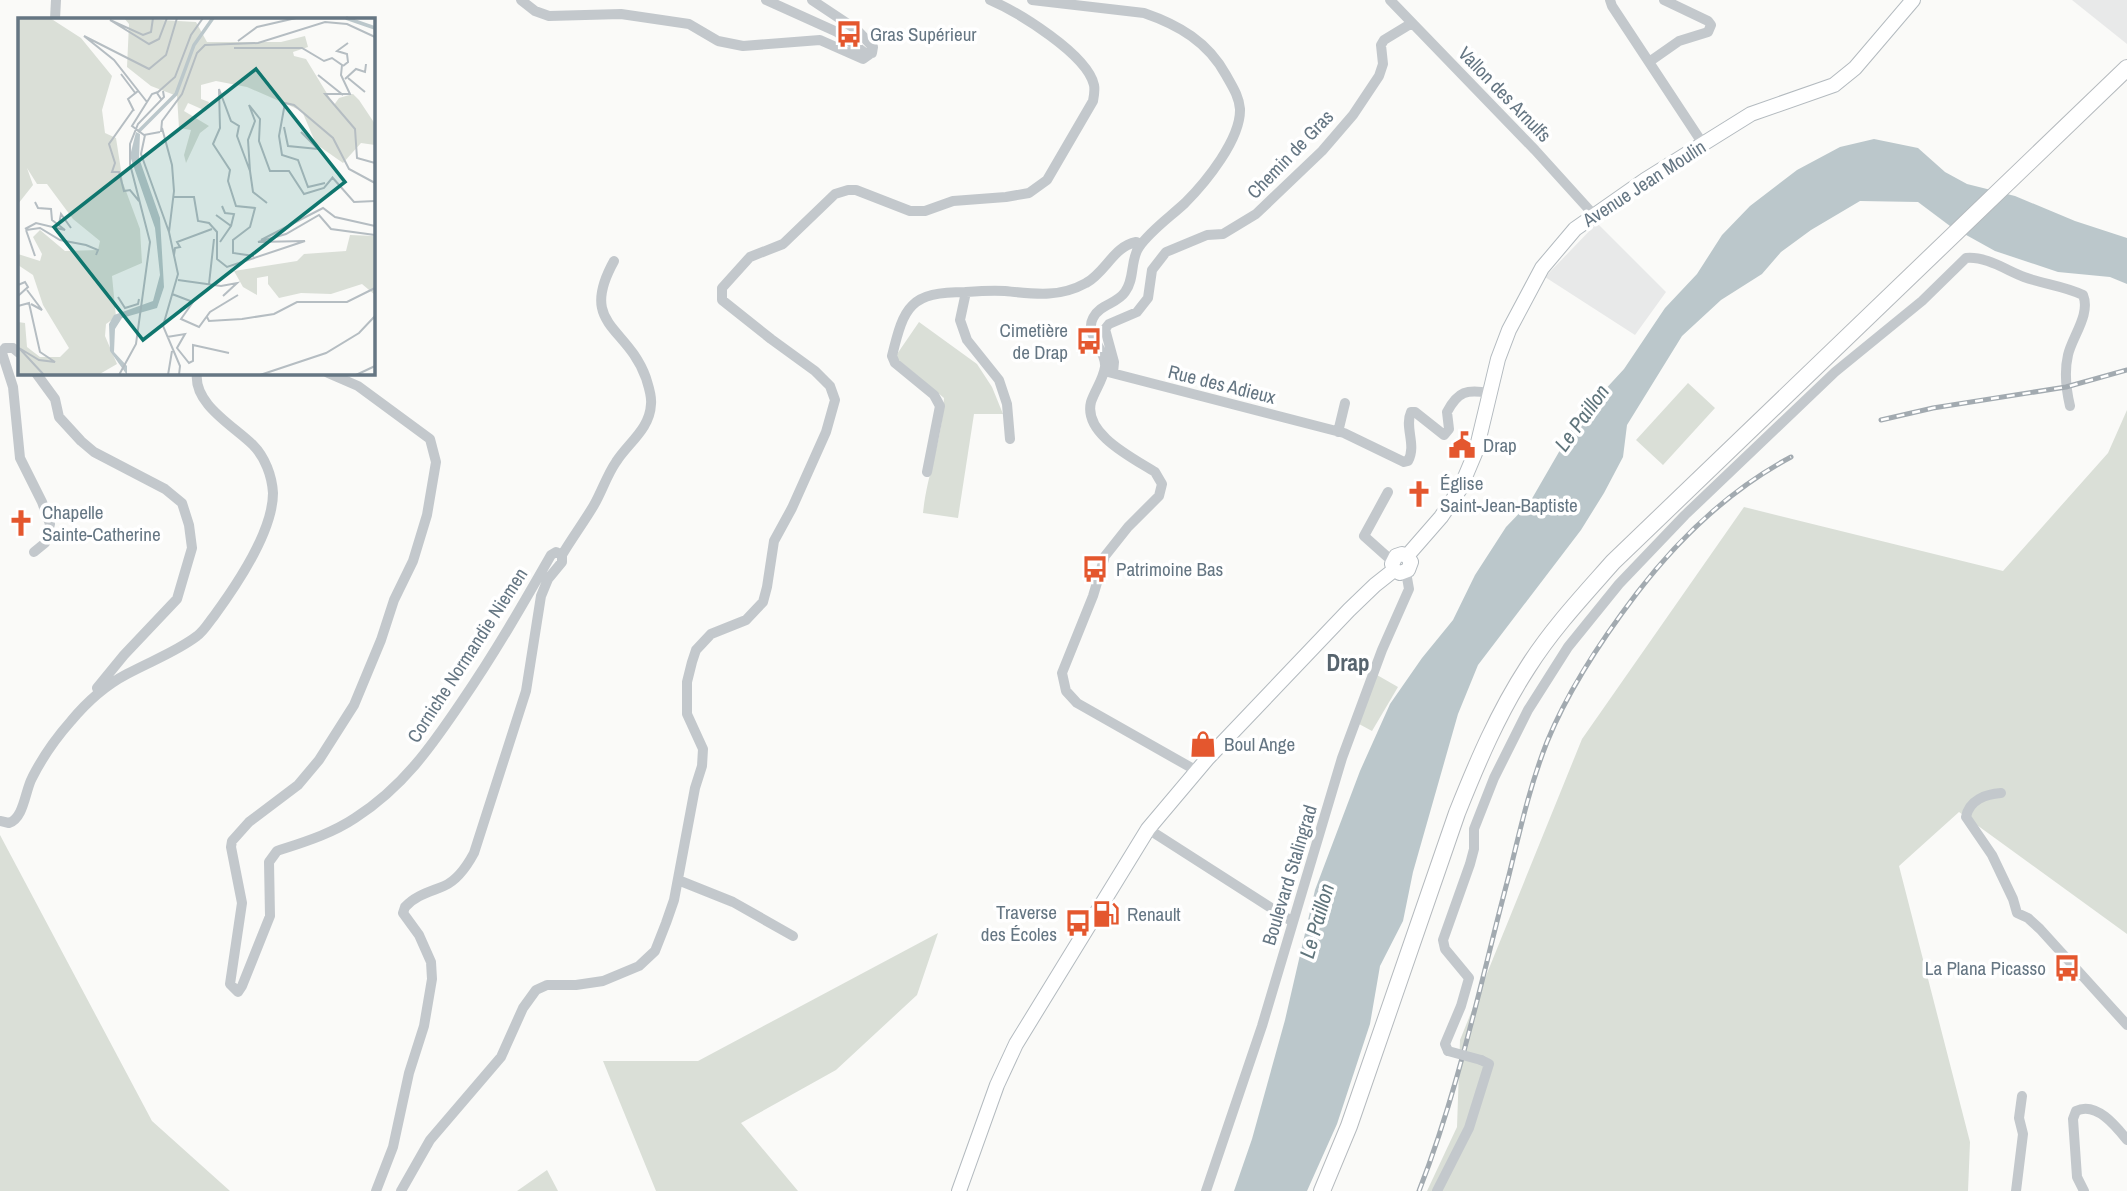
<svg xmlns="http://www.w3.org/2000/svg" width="2127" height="1191" font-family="'Archivo Narrow',sans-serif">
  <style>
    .built { fill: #e8e9e9 }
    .green { fill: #dadfd7 }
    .water { fill: #bbc7cb }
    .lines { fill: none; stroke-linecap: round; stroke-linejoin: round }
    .secondary-casing { stroke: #b3babf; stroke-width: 16 }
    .primary-casing { stroke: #b5babe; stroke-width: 18 }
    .street { stroke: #c3c8cc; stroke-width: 10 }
    .secondary { stroke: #fff; stroke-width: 14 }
    .primary { stroke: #fff; stroke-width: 16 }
    .rail-casing { stroke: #a2aab0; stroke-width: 5 }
    .rail { stroke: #fff; stroke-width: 2.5; stroke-dasharray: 8; stroke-linecap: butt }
    .street-bridge { stroke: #c3c8cc; stroke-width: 10 }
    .labels { text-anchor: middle; stroke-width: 7; stroke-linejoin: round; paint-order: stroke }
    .poi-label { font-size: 19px; fill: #657683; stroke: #fff; text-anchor: start }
    .street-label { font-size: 19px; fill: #657683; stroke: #fff }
    .water-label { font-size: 21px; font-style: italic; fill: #60757c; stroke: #fff }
    .quarter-label { font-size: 23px; font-weight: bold; fill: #57646e; stroke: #fff }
    .inset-river { fill: none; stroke: #bbc7cb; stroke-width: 3.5 }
    .inset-road { fill: none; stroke: #b5bdc2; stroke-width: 2 }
    .view { fill: #0f766e; fill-opacity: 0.15; stroke: #0f766e; stroke-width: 3.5 }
    .inset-edge { fill: none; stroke: #657683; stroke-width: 3.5 }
  </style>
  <rect width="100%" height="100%" fill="#fafaf8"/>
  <path class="built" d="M2072,0H2127V44Z
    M1597,223L1666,292L1635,335L1545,277Z"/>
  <path class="green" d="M919,322L977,364L992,387L1003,414H974L958,518L923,513C927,474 943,437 944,398L895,357Z
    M1688,383L1715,408L1663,465L1636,440Z
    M2127,410V934L1959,812L1899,866L1970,1142L1968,1191H1427L1457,1127L1460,1040L1582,739L1744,507L2003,571L2108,453Z
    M1377,675L1398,687L1372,731L1359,724Z
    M0,835L152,1121L230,1191H0Z
    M938,933L917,995L836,1070L741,1123L798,1191H656L603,1061H698Z
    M547,1170L558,1191H517Z"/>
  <path class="water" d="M1874,139L1918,148L1945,172L1967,184L2015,196L2075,221L2127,238V284L2110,277L2058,272L1995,251L1950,226L1918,202L1860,201L1811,230L1781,252L1762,274L1721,300L1682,336L1627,425L1623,457L1604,493L1581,530L1478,665L1458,714L1413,872L1403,921L1380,966L1370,1024L1337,1124L1307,1191H1234L1252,1139L1285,1020L1315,890L1360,771L1390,704L1422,658L1453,620L1475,575L1506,527L1530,502L1578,419L1624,369L1665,308L1697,274L1722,235L1750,206L1797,170L1840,147Z"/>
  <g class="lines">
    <defs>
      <path id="secondary" d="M1407,556L1441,517L1460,489L1476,451L1498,359L1509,330L1542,268L1575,229L1645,180L1751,114L1834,85L1855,68L1913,0
        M1394,570L1400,573L1408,570L1411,562L1407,556
        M1394,570L1392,564L1396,556L1402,554L1407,556
        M959,1191L997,1085L1016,1044L1148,829L1207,759L1349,610L1375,585L1394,570"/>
      <path id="primary" d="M1322,1191L1349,1126L1457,813C1477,763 1498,713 1528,667C1552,629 1583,596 1613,562L2127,68"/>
    </defs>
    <use href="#secondary" class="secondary-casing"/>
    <use href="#primary" class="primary-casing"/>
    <path class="street" d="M521,0L535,11L549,16L621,14L689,24L718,41L743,46L820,40L863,59L870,54
      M766,0L837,32L865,53H872L873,47L857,30L812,0
      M1032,0L1144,13C1179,25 1208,42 1226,75C1232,86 1239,96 1240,109C1241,139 1206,182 1185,203C1170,217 1151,230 1139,247C1130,260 1135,279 1125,292C1117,304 1100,304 1093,318C1084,335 1107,350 1105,367C1103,380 1095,390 1091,402C1083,434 1133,458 1155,472L1162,484L1159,496L1128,527L1105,556L1093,596L1062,673L1066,691L1077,703L1197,771
      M1390,0L1535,150L1593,214
      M1610,0L1612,6L1703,144
      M55,19L56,0
      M1649,62L1679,41L1708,32L1711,25L1708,21L1664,0
      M19,353L13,348H5L2,353L13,387L20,458L42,502L50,524L45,543L34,552
      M1108,372L1344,433L1404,462L1408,461C1417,445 1404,427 1411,412H1415L1444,435L1449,429L1447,412C1458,391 1467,389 1489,393
      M36,373L55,399L59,417L81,441L94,452L165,489L182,503L189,525L192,548L177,599L124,655L97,688L99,693
      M328,373L358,386L430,439L436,462L427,515L413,561L394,600L381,640L354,705L319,760L298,785L249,822L232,841L231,847L242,903L230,984L238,992L242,986L270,916L269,862L277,851C304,842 331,834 355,818C403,787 431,747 462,701C495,653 523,604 551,555L556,552L562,555V562L548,579L541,596L526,691L474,853C467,866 458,880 444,886C430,892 416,895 405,907L403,913L419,935L431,962L432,979L424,1026L409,1073L393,1147L376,1191
      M1113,373L1114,362L1105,329L1109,324L1137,312L1148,298L1152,270L1166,252L1207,235L1223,234L1256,214L1322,151L1353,115L1379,76L1383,64L1381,45L1384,40L1412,23
      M1338,432L1345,403
      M1010,439L1007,404L999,380L967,340L960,320L966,292C979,291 992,290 1005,291C1034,294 1059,298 1086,283C1105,273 1114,246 1136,242L1141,244
      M927,472L940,406L934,395L895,363L892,356C904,306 910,292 966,292
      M1388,492L1364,536L1392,561
      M562,555C572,538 584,522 594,505C602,491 607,475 616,462C628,443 650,429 651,404C652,395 648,385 646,378C627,325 578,326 614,261
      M2001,793C1986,794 1969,800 1966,817L1992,855L2013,899L2017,913L2028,918L2040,929L2127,1025
      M0,821L9,823C24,818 25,791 32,778C42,758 56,738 71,721C86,703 106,685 127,674C151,661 176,652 197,636C204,631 209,622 214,616C236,586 273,531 273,493C272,476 265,457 253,445C234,426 193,404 197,373
      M1148,829L1293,922
      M678,880L733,902L793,936
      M1448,1051L1445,1044L1461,1006L1469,978L1445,949L1443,940L1470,864L1474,849V829L1494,778L1528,710L1568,647L1619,584L1685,515L1835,372L1922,301L1966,258C1986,256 2006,270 2024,277C2043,284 2065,286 2083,295C2091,314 2072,337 2068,355C2064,372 2066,389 2070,406
      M401,1191L430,1140L501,1057L523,1008L536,990L547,985H576L603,981L639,966L655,951L666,923L674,900L695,788L702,766L703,749L687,714V682L692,662L696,650L711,634L746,620L763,602L767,587L774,541L792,508L826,432L835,400L830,386L815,371L771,339L722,300V288L750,257L783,244L835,194L848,190H856L910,211H925L953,201L1006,197L1029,193L1047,180L1093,101C1094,96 1095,90 1094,85C1087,54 1018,12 990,0
      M1206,1191L1262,1026L1342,758L1382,650L1409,589L1406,572
      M1437,1191L1469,1128L1489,1064L1481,1060
      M2016,1191L2023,1134L2019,1118L2022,1096
      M2084,1191L2077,1177L2073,1119L2076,1111C2096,1101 2116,1126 2127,1140"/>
    <use href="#secondary" class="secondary"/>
    <use href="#primary" class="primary"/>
    <defs>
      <path id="rail" d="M1881,420L1933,408L2066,387L2127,370
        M1419,1191C1459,1089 1481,980 1509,875C1520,830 1530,785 1547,742C1569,688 1602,639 1637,593C1680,537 1729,490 1791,457"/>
    </defs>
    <use href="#rail" class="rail-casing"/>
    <use href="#rail" class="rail"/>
    <path class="street-bridge" d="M1448,1051L1481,1060"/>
  </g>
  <defs>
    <symbol id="bus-bare" viewBox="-9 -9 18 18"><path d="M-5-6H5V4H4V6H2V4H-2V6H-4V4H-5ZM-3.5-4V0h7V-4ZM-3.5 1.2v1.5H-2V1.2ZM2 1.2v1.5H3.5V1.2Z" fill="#e4572e" stroke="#fff" stroke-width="2.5" paint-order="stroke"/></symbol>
    <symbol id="civic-bare" viewBox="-9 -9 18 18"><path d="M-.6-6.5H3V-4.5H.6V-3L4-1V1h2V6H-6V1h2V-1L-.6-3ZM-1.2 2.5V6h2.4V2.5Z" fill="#e4572e" stroke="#fff" stroke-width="2.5" paint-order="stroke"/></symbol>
    <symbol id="church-bare" viewBox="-9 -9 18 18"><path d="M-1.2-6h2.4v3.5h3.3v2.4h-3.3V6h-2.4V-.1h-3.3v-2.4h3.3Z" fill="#e4572e" stroke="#fff" stroke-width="2.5" paint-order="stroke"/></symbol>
    <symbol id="shop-bare" viewBox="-9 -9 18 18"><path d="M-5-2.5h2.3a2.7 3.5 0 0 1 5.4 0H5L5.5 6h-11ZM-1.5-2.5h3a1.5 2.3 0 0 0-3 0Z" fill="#e4572e" stroke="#fff" stroke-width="2.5" paint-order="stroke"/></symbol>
    <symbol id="fuel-bare" viewBox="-9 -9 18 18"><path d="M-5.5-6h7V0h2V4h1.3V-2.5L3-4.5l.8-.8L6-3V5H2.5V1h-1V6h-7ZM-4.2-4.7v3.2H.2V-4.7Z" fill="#e4572e" stroke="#fff" stroke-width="2.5" paint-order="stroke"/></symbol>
  </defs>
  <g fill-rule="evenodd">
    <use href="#bus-bare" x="830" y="15" width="38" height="38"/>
    <use href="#bus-bare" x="1070" y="322" width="38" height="38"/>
    <use href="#civic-bare" x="1443" y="426" width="38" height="38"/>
    <use href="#church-bare" x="1400" y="475" width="38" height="38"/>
    <use href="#church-bare" x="2" y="504" width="38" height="38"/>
    <use href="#bus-bare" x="1076" y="550" width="38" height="38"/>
    <use href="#shop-bare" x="1184" y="725" width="38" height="38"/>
    <use href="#fuel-bare" x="1087" y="895" width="38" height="38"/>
    <use href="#bus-bare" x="1059" y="904" width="38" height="38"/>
    <use href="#bus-bare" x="2048" y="949" width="38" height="38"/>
  </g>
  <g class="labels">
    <g class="poi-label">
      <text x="870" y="41">Gras Supérieur</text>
      <text x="1068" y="337" text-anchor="end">Cimetière<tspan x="1068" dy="22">de Drap</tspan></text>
      <text x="1483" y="452">Drap</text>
      <text x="1440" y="490">Église<tspan x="1440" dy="22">Saint-Jean-Baptiste</tspan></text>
      <text x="42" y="519">Chapelle<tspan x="42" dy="22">Sainte-Catherine</tspan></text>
      <text x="1116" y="576">Patrimoine Bas</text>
      <text x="1224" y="751">Boul Ange</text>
      <text x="1057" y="919" text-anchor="end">Traverse<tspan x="1057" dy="22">des Écoles</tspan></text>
      <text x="1127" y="921">Renault</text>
      <text x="2046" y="975" text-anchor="end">La Plana Picasso</text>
    </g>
    <g class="street-label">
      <text transform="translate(1505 94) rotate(46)" y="7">Vallon des Arnulfs</text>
      <text transform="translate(1290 154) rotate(-46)" y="7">Chemin de Gras</text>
      <text transform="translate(1644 183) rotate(-33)" y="7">Avenue Jean Moulin</text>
      <text transform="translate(1222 384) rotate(14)" y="7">Rue des Adieux</text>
      <text transform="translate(467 655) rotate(-57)" y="7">Corniche Normandie Niemen</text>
      <text transform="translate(1289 875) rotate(-73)" y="7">Boulevard Stalingrad</text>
    </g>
    <g class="water-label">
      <text transform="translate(1582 418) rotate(-54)" y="7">Le Paillon</text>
      <text transform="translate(1317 921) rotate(-74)" y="7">Le Paillon</text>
    </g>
    <g class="quarter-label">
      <text x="1348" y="671">Drap</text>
    </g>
  </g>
  <g transform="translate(18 18)">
    <rect width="357" height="357" fill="#fafaf8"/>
    <path d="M0,0H32L63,20L94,58L84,92L87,115L98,120L105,165L122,211L124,245L94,258L98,299L88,306L87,318L99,346L80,357H0V304L7,305L9,329L22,339H42L51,330L25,287L15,257L0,247V236L22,243L24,236L15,219L22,212L47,233L80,232L82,223L55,201L29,166H19L9,150L15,167L0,186ZM106,0L178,4L189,24H263L287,18L290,29L275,34L276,38L288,41L316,87L321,80L335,76L341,82L357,106V127L343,125L325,145L298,126L284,93L229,69L198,63L183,67V81L191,84L188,93L170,85L166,93L191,108L182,115L168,145L166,137L173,112L161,110L159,78L133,68L109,49L111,6ZM332,217L357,218V277L344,266L313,276L283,275L261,280L250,266V258L239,260V277L225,269L216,253L279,243L286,236L328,233Z" fill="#dadfd7"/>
    <path d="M118,114L122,116L121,140L142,200L146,269L139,290L104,300L97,311L96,334L109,348V357L92,333L91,306L96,297L135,283L142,257L137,210L112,138Z" fill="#bbc7cb"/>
    <path class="inset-river" d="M328,0L357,10M120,114L158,76L176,27L195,0"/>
    <path class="inset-road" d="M135,0L133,14L125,17L92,2L131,26L141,21L149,0M220,23L239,9L278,0M216,30H284L306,43L314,40L324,47L323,57L332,76H307L337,111L339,140L357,145M325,48L330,44L329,36L319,33L330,25M103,56L118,76M300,57L325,77M330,60L347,74M327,61L338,51L347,54L348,46M140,74L134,76L114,108L126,117L142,114M143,81L139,75L157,59L173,17L185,0M129,84L96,42L66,18L131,51L148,37L159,0M115,92L91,126L97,145L94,154H101L106,173L112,172L121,183M116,93L110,81L120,73M266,109L270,128L300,131L283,114M144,110L154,147L156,173L151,214L160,256L145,308L162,348L161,357M143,114L144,103L164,76L179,35L187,27L240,25L307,4L329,6L357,19M127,117L123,136L151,214M232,153L235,174L249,185M314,159L336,184L357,183M307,165L290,169L280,142L264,137L261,118L267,85L276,87L315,120L331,151L357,165M156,179H176L180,203L191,205L199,214V241L209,249L287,223L240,224L268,216L301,197L313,211L357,217M204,188L207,195L216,196L213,208M198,197L213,208L202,224M41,206L43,196L53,210M7,211L18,205L47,212L34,202L33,191L20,190L17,184M8,212L22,210L42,222L68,227L80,232L78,237M8,212L17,238M243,222L305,190L317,199L357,208M156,237L157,230L162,229L159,224L194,211M236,238L215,235V222L232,209L237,190L218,188L210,163L212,152L195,126L202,110L201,71L213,103L221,108L219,118L232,153L230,122L237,103L231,87L242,101L241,123L252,153H271L286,176L306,170L315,159M160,262L203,268L219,265L205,278M191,266L196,221M0,267L7,264L10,269L0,278M9,272L24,292L13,286M154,276L175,284L163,301L181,309L192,294L220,277M100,279L107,290L120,286L121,281M0,288L11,285L22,334L37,344L21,342L1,330L26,357M189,299L191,303L224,301L256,296L279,284H329L357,270M149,319L167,316L159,330L171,345L175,343V327L211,335M101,357L118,326L132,224L112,146V126L120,106L146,79L145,73M150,357L154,333M242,357L308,335L341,315L357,298M338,357L357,348"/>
    <path class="view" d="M238,51L327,164L125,322L36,209Z"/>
    <rect width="357" height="357" class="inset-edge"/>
  </g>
</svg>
